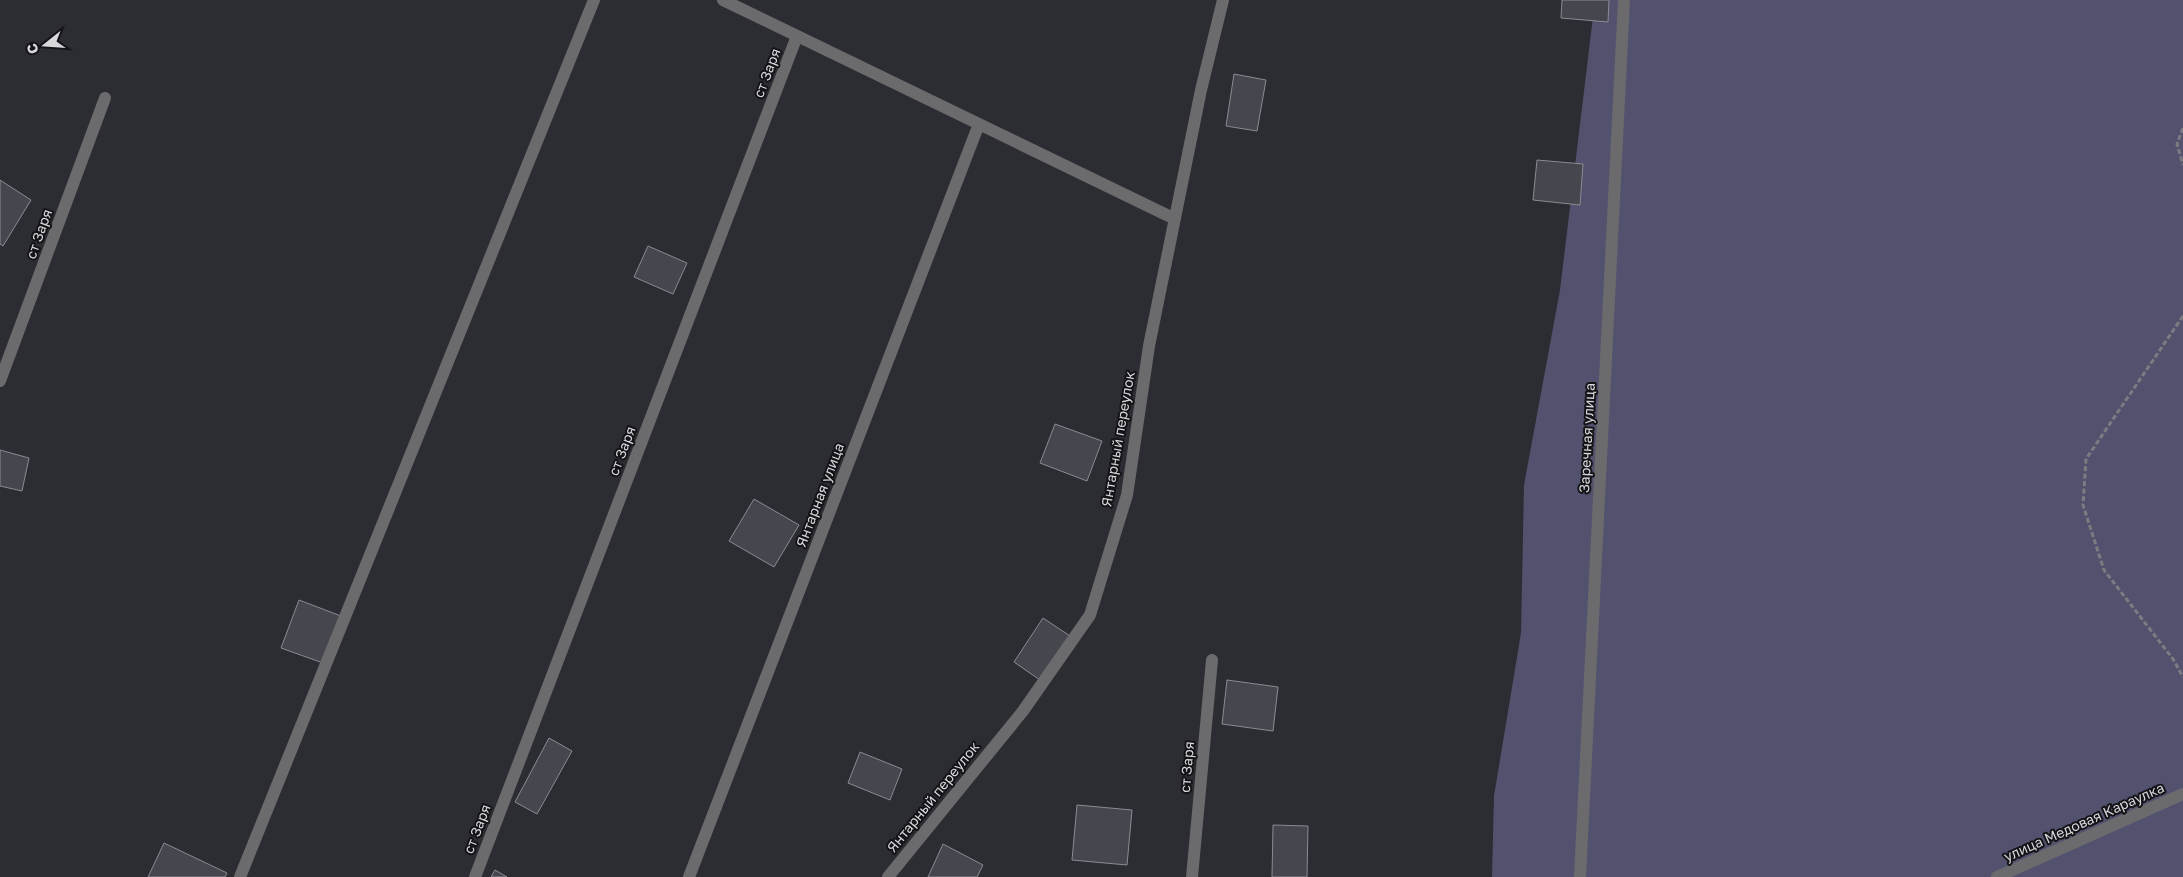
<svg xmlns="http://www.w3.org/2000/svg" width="2183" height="877" font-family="'Golos Text',sans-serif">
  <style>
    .forest { fill: #53526e }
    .building { fill: #46464e; stroke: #8b8b94 }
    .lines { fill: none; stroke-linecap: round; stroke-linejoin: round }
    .path { stroke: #7b7b81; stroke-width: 3; stroke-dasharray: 5 2.5; stroke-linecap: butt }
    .minor { stroke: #6b6b6e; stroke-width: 12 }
    .labels { text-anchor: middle; stroke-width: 4; stroke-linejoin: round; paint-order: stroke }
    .street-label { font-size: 14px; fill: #d7d7dc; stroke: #141418 }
  </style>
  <rect width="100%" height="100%" fill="#2c2c33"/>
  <path class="forest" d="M1595,0H2183V877H1492L1494,796L1521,633L1524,485L1560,290Z"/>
  <path class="building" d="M1562,0H1609L1608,22L1561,18Z
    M1234,74L1266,80L1257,131L1226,126Z
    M1537,160L1583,164L1580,205L1533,200Z
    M0,180L31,200L3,246L0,244Z
    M648,246L687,263L673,294L634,277Z
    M1055,424L1102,441L1087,481L1040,463Z
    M0,450L29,458L22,491L0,486Z
    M754,499L799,525L774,567L729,541Z
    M299,600L341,616L323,663L281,648Z
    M1043,618L1070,636L1040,680L1014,662Z
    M1227,680L1278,687L1273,731L1222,724Z
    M549,738L572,751L537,814L515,802Z
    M860,752L902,769L890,800L848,783Z
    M1077,805L1132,810L1127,865L1072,860Z
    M1273,825L1308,826L1307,877H1272Z
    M164,843L227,873L225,877H148Z
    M943,844L983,865L977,877H928Z
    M495,870L507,877H491Z"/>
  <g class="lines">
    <path class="path" d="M2183,128L2177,144L2183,165
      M2183,316L2086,459L2083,505L2104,570L2173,659L2183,677"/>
    <path class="minor" d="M723,0L1175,219
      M0,381L105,98
      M240,877L594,0
      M475,877L797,36
      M689,877L979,124
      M888,877L1023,711L1090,615L1127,495L1149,346L1201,90L1223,0
      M1192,877L1212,660
      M1580,877L1624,0
      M1997,877L2183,794"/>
  </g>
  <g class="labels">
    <g class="street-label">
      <text transform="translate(767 73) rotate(-69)" y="5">ст Заря</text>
      <text transform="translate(39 234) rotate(-70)" y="5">ст Заря</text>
      <text transform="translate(1587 438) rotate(-87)" y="5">Заречная улица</text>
      <text transform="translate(1118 439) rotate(-80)" y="5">Янтарный переулок</text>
      <text transform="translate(622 451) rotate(-69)" y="5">ст Заря</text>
      <text transform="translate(820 495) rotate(-69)" y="5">Янтарная улица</text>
      <text transform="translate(1187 767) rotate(-85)" y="5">ст Заря</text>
      <text transform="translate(933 797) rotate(-51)" y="5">Янтарный переулок</text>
      <text transform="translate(2084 822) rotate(-24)" y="5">улица Медовая Караулка</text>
      <text transform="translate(477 829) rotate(-69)" y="5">ст Заря</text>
    </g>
  </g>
  <g transform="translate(45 45) rotate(253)" stroke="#141418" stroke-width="4" paint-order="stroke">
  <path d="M0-4L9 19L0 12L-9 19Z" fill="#d7d7dc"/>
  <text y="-8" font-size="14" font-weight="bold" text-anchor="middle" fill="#d7d7dc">С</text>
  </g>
</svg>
